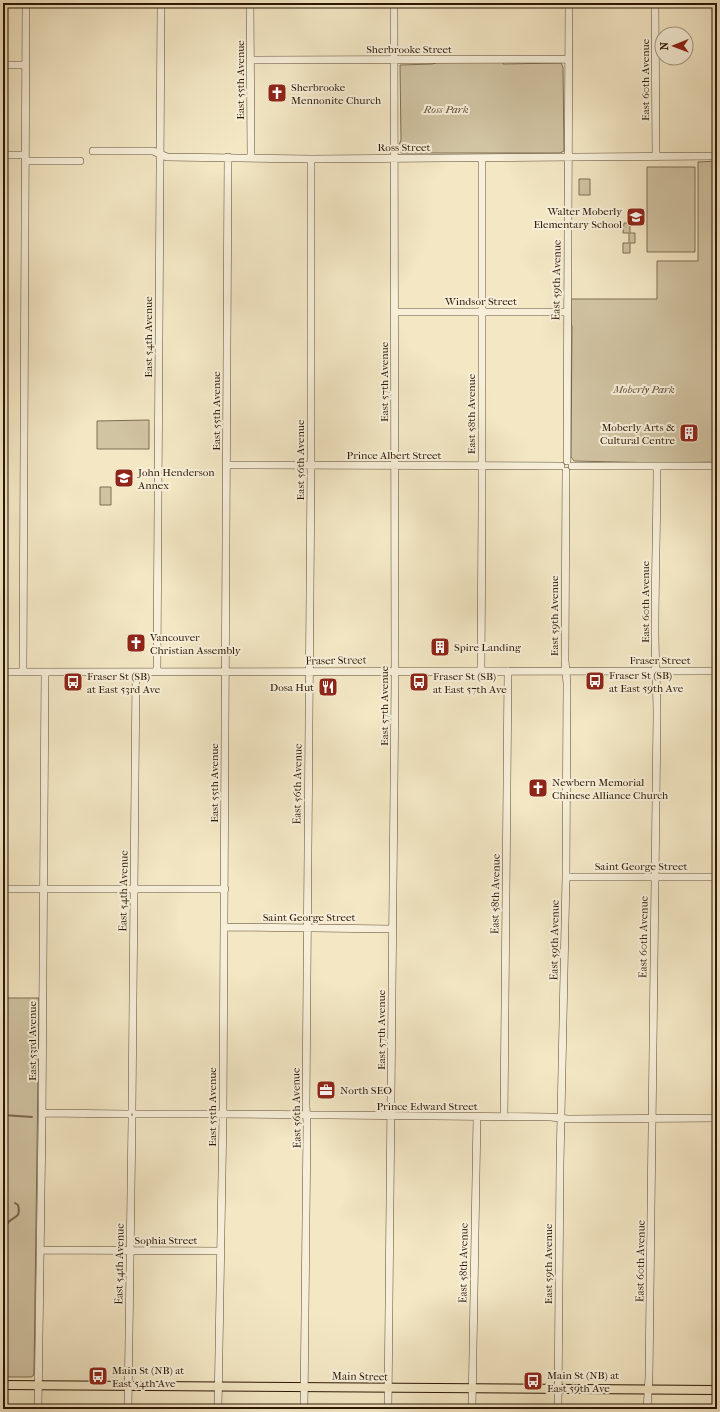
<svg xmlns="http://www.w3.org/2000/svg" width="720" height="1412" font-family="'IM FELL French Canon',serif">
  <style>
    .green { fill: #d1c4a3; stroke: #7e6e53 }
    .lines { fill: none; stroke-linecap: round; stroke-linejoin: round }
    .stream { stroke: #7b694f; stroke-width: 2 }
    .minor-casing { stroke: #5e4b33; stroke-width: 8 }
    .major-casing { stroke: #2c1703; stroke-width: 10 }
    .minor { stroke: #f7efd9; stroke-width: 7 }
    .major { stroke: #f3e7c4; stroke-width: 8 }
    .labels { text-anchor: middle; stroke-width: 4; stroke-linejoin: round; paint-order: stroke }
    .street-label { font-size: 11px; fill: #2c1703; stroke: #f7efd9 }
    .poi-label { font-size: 11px; fill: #2c1703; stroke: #f7efd9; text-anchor: start }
    .park-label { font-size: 11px; font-style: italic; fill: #5e4b33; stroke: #f7efd9 }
  </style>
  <rect width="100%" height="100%" fill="#f3e7c4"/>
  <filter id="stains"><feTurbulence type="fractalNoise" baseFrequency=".005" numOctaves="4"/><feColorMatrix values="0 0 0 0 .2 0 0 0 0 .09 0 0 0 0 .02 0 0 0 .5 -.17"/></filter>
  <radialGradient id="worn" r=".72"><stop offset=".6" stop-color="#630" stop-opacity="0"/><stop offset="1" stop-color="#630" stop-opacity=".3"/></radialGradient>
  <path class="green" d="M438,61L503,62V64L561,63L563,67L564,151L560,153H401L399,145L401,140L400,65L432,64L436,63Z
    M717,161V462L661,463L574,461L571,457L572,326L571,324V301L572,299H657V261H698V162Z
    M647,167H695V252H647Z
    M579,179H590V195H579Z
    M628,213L635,214V223H630V233H635V243H630V253H623V243H629V233H623L624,223H628Z
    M149,420V449H97V421Z
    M100,487H111V505H100Z
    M3,998H39L34,1373L33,1376L31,1377H3Z"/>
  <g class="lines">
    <path class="stream" d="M3,1115L32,1117
      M6,1225C11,1216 22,1220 18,1205L15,1203"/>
    <defs>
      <path id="minor" d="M250,3L251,157
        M655,3L656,157
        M250,60L568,59
        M3,65H25
        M93,151H153L167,157L311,159L717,156
        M3,155H25
        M25,161H80
        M396,312H567
        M567,461L569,3
        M227,465L561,466
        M572,466H717
        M481,671L482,508V158
        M3,672L717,671
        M23,672L26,3
        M157,672L161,3
        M566,877H717
        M3,889H225
        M225,927L393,929
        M132,1110L136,672
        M43,1113L128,1114
        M136,1114H216L551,1117L568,1119L717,1118
        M504,1117L508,671
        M40,1250L220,1251
        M38,1409L42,1122L45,672
        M128,1409L132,1119
        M218,1409L223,1114L228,157
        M304,1409L307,1123L306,1106L311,466V159
        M388,1409L395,682L394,3
        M472,1409L477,1117
        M558,1409L560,1164L566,877L567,684L565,660L566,471
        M647,1409L649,1377L657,716C657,688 655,660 655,631C655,576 657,521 657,466"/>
      <path id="major" d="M3,1385L717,1390"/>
    </defs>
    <use href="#minor" class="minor-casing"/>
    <use href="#major" class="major-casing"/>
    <use href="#minor" class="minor"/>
    <use href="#major" class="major"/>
  </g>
  <defs>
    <symbol id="church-square" viewBox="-11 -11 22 22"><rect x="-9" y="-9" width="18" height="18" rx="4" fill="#8f2418" stroke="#f7efd9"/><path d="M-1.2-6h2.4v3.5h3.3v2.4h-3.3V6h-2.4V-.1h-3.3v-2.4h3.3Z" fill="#fff"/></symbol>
    <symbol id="school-square" viewBox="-11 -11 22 22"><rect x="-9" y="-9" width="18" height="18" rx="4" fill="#8f2418" stroke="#f7efd9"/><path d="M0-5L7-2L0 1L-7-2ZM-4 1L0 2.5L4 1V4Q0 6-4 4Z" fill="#fff"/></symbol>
    <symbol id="building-square" viewBox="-11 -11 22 22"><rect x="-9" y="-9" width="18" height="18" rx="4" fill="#8f2418" stroke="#f7efd9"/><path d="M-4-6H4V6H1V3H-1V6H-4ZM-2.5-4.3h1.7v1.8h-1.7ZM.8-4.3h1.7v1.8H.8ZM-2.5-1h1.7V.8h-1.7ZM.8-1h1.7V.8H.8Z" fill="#fff"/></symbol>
    <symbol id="bus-square" viewBox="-11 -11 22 22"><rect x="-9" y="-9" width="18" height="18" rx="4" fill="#8f2418" stroke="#f7efd9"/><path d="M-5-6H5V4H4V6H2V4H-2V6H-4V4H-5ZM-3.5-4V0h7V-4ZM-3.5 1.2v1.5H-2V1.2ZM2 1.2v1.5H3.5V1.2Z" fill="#fff"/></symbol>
    <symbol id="restaurant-square" viewBox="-11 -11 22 22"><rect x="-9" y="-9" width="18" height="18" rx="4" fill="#8f2418" stroke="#f7efd9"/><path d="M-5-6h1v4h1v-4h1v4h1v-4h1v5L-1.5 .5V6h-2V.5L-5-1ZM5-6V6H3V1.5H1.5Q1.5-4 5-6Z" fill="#fff"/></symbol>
    <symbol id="office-square" viewBox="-11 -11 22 22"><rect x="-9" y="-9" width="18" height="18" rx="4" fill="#8f2418" stroke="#f7efd9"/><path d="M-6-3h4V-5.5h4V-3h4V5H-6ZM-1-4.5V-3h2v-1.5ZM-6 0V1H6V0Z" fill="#fff"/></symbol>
  </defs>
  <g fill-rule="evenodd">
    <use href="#church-square" x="266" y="82" width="22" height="22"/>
    <use href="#school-square" x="625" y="206" width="22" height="22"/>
    <use href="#building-square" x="678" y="422" width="22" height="22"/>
    <use href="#school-square" x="113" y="467" width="22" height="22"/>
    <use href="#church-square" x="125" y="632" width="22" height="22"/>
    <use href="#building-square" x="429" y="636" width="22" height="22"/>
    <use href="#bus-square" x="584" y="670" width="22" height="22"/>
    <use href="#bus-square" x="62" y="671" width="22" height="22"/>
    <use href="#bus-square" x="408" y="671" width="22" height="22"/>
    <use href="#restaurant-square" x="317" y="676" width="22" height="22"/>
    <use href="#church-square" x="527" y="777" width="22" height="22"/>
    <use href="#office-square" x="315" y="1079" width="22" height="22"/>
    <use href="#bus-square" x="87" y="1365" width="22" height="22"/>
    <use href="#bus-square" x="522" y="1370" width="22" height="22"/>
  </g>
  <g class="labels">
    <g class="street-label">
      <text x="409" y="53">Sherbrooke Street</text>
      <text transform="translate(240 80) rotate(-90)" y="4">East 55th Avenue</text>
      <text transform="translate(645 80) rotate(-90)" y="4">East 60th Avenue</text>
      <text x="404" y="151">Ross Street</text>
      <text transform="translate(556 280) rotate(-89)" y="4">East 59th Avenue</text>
      <text x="481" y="305">Windsor Street</text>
      <text transform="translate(148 337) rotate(-90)" y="4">East 54th Avenue</text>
      <text transform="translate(384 382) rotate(-90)" y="4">East 57th Avenue</text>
      <text transform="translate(216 411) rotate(-90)" y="4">East 55th Avenue</text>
      <text transform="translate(471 414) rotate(-90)" y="4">East 58th Avenue</text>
      <text x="394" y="459">Prince Albert Street</text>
      <text transform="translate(300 460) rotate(-90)" y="4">East 56th Avenue</text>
      <text transform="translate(645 602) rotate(-90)" y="4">East 60th Avenue</text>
      <text transform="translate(554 616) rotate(-90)" y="4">East 59th Avenue</text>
      <text transform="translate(336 660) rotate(-1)" y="4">Fraser Street</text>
      <text x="660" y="664">Fraser Street</text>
      <text transform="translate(384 706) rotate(-90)" y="4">East 57th Avenue</text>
      <text transform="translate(214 783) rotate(-90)" y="4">East 55th Avenue</text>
      <text transform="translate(297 784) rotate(-89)" y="4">East 56th Avenue</text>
      <text x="641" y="870">Saint George Street</text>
      <text transform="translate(123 891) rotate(-89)" y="4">East 54th Avenue</text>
      <text transform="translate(495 894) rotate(-89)" y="4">East 58th Avenue</text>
      <text x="309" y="921">Saint George Street</text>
      <text transform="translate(643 937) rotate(-89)" y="4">East 60th Avenue</text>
      <text transform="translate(554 940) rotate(-89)" y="4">East 59th Avenue</text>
      <text transform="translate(381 1030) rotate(-90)" y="4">East 57th Avenue</text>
      <text transform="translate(32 1041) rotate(-90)" y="4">East 53rd Avenue</text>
      <text x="427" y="1110">Prince Edward Street</text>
      <text transform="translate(212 1107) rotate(-90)" y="4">East 55th Avenue</text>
      <text transform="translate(296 1108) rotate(-91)" y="4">East 56th Avenue</text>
      <text x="166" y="1244">Sophia Street</text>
      <text transform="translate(640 1261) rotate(-89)" y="4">East 60th Avenue</text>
      <text transform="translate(463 1263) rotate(-89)" y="4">East 58th Avenue</text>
      <text transform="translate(119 1264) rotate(-89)" y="4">East 54th Avenue</text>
      <text transform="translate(548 1264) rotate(-90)" y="4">East 59th Avenue</text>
      <text transform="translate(360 1376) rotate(1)" y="4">Main Street</text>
    </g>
    <g class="poi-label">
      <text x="291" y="91">Sherbrooke<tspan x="291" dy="13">Mennonite Church</tspan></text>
      <text x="622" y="215" text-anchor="end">Walter Moberly<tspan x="622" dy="13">Elementary School</tspan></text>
      <text x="675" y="431" text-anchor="end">Moberly Arts &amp;<tspan x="675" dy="13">Cultural Centre</tspan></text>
      <text x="138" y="476">John Henderson<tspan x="138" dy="13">Annex</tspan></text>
      <text x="150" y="641">Vancouver<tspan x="150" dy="13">Christian Assembly</tspan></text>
      <text x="454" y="651">Spire Landing</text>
      <text x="609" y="679">Fraser St (SB)<tspan x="609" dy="13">at East 59th Ave</tspan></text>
      <text x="87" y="680">Fraser St (SB)<tspan x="87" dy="13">at East 53rd Ave</tspan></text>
      <text x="433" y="680">Fraser St (SB)<tspan x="433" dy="13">at East 57th Ave</tspan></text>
      <text x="314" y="691" text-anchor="end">Dosa Hut</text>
      <text x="552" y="786">Newbern Memorial<tspan x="552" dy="13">Chinese Alliance Church</tspan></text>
      <text x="340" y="1094">North SEO</text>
      <text x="112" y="1374">Main St (NB) at<tspan x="112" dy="13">East 54th Ave</tspan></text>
      <text x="547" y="1379">Main St (NB) at<tspan x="547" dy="13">East 59th Ave</tspan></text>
    </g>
    <g class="park-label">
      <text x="446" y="113">Ross Park</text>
      <text x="644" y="393">Moberly Park</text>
    </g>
  </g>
  <rect width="720" height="1412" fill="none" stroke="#f3e7c4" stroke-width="16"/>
  <rect x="4" y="4" width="712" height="1404" fill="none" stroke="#2c1703" stroke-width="2"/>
  <rect x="8" y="8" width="704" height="1396" fill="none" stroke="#2c1703"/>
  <g transform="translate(674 46) rotate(269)"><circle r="19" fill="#f7efd9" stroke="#a69983"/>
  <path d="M0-3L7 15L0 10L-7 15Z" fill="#8f2418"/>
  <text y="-6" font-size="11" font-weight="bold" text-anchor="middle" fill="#2c1703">N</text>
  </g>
  <rect width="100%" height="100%" filter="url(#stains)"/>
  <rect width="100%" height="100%" fill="url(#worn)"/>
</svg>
